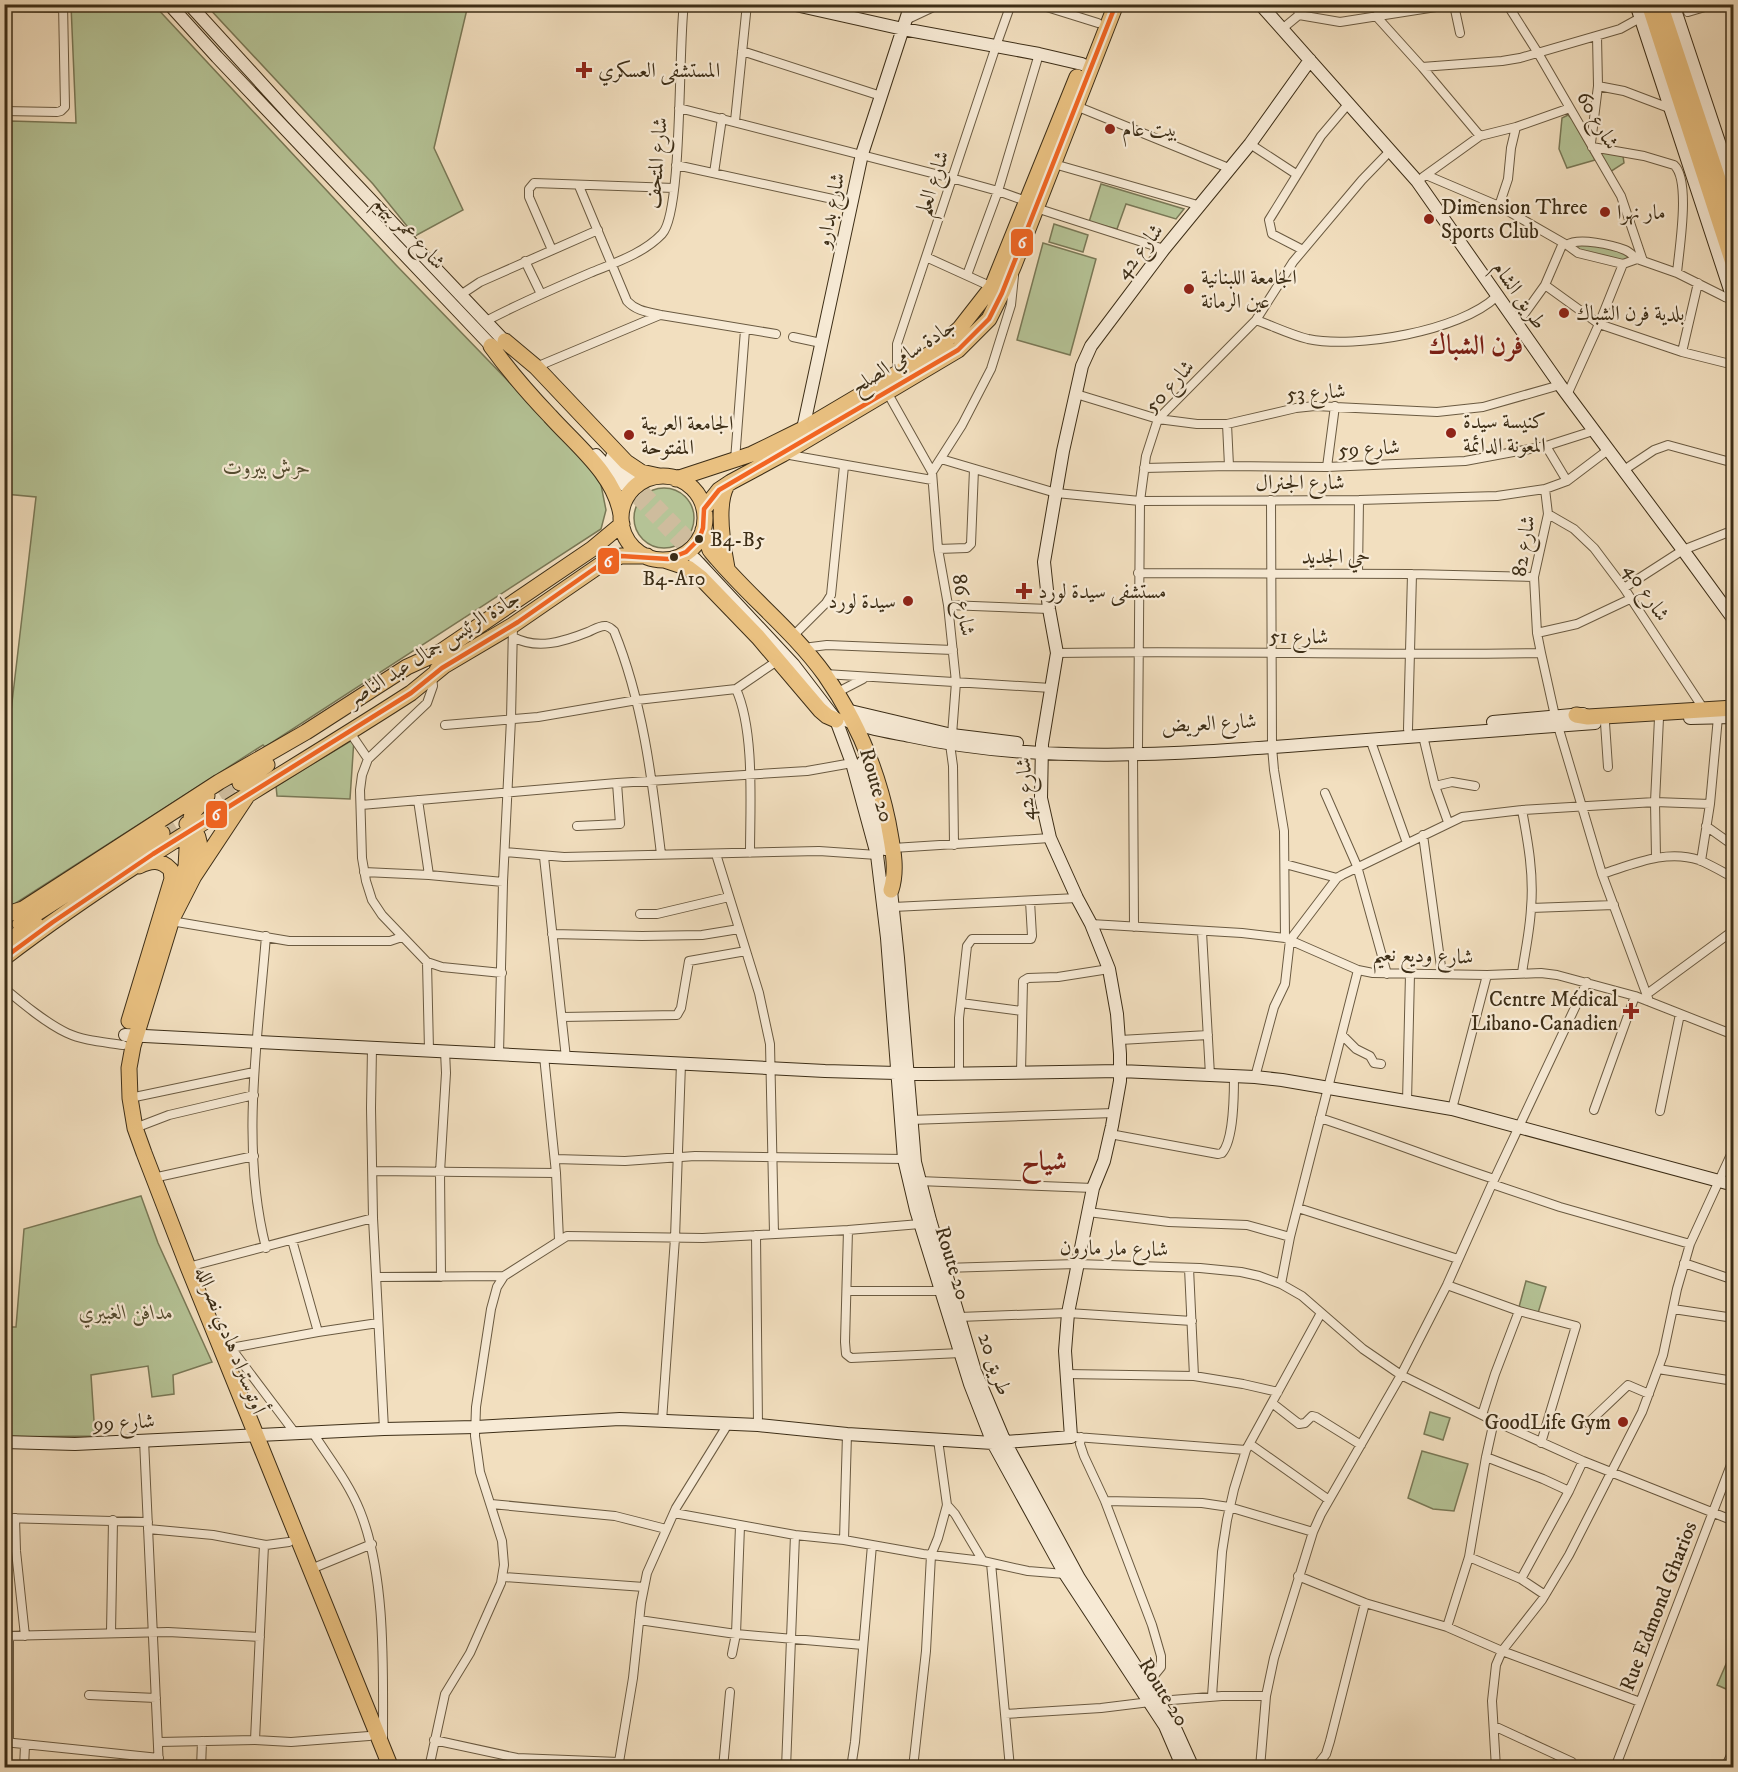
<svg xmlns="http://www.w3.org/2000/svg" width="1738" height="1772" font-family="'IM FELL DW Pica',Amiri,serif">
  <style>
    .green { fill: #b5c396; stroke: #797856; stroke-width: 1.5 }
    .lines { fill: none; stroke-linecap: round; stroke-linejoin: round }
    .secondary-tunnel { stroke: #cebc9d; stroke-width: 12; stroke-dasharray: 12 6; stroke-linecap: butt }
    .highway-tunnel { stroke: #cebc9d; stroke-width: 15; stroke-dasharray: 15 8; stroke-linecap: butt }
    .street-casing { stroke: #6a5a41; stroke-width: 10 }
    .secondary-casing { stroke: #3d2e17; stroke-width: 14 }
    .highway-casing { stroke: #3d2e17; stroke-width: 17 }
    .street { stroke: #f7ead5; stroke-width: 8 }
    .secondary { stroke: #f7ead5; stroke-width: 12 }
    .highway { stroke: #e9c080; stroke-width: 15 }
    .street-bridge-casing { stroke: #6a5a41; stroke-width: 10; stroke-linecap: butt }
    .street-bridge { stroke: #f7ead5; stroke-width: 8 }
    .bus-1-casing { stroke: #f7ead5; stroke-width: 9 }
    .bus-1 { stroke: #f26522; stroke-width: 4.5 }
    .poi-dot { fill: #8f2418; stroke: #f7ead5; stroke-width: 2 }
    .bus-dot { fill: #3d2e17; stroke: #f7ead5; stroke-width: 2 }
    .labels { text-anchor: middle; stroke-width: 4.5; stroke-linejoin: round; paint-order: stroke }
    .bus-label { font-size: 20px; fill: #3d2e17; stroke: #f7ead5; text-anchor: start }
    .poi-label { font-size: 21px; fill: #3d2e17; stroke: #f7ead5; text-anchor: start }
    .street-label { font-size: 21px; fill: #3d2e17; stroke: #f7ead5 }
    .park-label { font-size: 21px; font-style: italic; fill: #554c30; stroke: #f7ead5 }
    .district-label { font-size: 27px; font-weight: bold; fill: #7a1f14; stroke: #f7ead5 }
    .line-badge { stroke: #f7ead5; stroke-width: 2 }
    .badge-label { font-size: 16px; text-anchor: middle; font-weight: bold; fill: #fff }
  </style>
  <rect width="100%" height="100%" fill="#f2dfbf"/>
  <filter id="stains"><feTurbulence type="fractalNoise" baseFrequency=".00333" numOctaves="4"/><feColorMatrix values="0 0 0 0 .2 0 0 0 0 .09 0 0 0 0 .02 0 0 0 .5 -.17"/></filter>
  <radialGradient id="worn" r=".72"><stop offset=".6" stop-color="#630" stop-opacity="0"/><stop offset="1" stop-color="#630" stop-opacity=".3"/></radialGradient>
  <path class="green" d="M71,5H154L396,265L599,475L606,510L601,529L265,747L263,745L16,903L5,908V713L11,711L36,497L5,494L4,211L11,121L76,123Z
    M206,5H468L434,148L463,210L415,236L373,184Z
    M1568,115L1572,119L1595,160L1567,168L1559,149L1562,118Z
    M1593,147L1623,156L1624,163L1610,172Z
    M1101,184L1184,209L1176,219L1126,204L1117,229L1089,222Z
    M1054,224L1088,235L1083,252L1049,242Z
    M1577,241L1631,254L1629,262L1578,253L1571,242Z
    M1043,243L1096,259L1070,355L1017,340Z
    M634 518a30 30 0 1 1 60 0a30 30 0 1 1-60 0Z
    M354,739L350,799L277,796L276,786Z
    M141,1196L158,1243L212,1362L173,1375L174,1394L152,1397L148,1366L91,1375L95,1436L5,1437L4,1327H16L24,1229Z
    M1526,1281L1546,1287L1538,1313L1519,1307Z
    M1430,1412L1450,1418L1443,1440L1424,1434Z
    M1422,1451L1468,1464L1454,1511L1433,1509L1408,1498Z
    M1733,1648V1692L1717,1685Z"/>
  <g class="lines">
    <path class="secondary-tunnel" d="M631,478L713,562
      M624,485L695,559"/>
    <path class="highway-tunnel" d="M162,833L240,783"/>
    <defs>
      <path id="street" d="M1037,4L1098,23
        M1297,4L1299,15
        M1507,4L1538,53L1621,196L1643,261
        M1454,5L1460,33
        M4,7L63,8
        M1688,12L1715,4
        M1299,15L1340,22L1455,4
        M1376,16L1422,67L1480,136
        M906,20L940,4
        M1282,29L1299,15
        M742,51L881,96
        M1422,67L1502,61L1520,58L1620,29L1640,18
        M1598,86L1624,91L1669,108
        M1076,106L1231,169
        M679,108L951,178L998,191L1026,201
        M4,111L57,112L61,111L65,107L63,4
        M735,121L747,4
        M1591,143L1598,86L1597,36
        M1250,144L1296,174
        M1592,147L1644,156L1674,165C1691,180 1679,250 1677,273
        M1054,164L1201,206
        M676,165L851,203
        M714,173L722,118
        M1426,175L1499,206L1567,245L1578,253L1623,264L1637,259C1633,256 1630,252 1625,250C1613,245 1578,237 1567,245
        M1423,177L1480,136L1516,127L1570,108
        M579,186L627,301C636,311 648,312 661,315L776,334
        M1499,206L1508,179L1511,148L1516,127
        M1036,208L1164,249
        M552,250L529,197V189L534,183L674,188
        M1303,250L1272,234L1269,220L1321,136L1349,103
        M926,257L992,287
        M1640,260L1677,273L1725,297
        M525,261L541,294
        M967,275L998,191L1039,54
        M1545,285L1599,324L1682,352L1734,365
        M462,294L480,282L598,230
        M1256,320C1273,326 1291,335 1308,339C1356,349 1460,331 1496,297
        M486,321C520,303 555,288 590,273C614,263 643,254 662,234C683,212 678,45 684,4
        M1517,324L1545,285L1563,243
        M793,337L821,343
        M1682,352L1698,283
        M536,367L660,315
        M897,374V344L996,46L1011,4
        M887,392L932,472
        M1076,394L1158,419L1197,424H1227L1296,408L1315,406L1437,412L1483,407L1560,385
        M1567,395L1599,324L1623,264
        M1227,424L1229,466
        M1546,446L1567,481
        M784,454L932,480
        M941,459L1056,493L1140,501L1359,500L1497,496L1545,489L1567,481L1608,450
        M735,460L745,330
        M1327,467L1335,406
        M1144,468L1229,466L1327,467L1465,461L1546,446L1593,431
        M1624,470L1654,450L1668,445L1734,463
        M1545,489L1548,514L1534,577L1537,633L1541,653L1555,716L1602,874L1649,1001
        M1271,500L1272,747L1274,770L1284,831L1285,938
        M1548,514L1574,529L1594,548L1624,588L1701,705
        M938,549L967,548L971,544L974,469
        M1138,573L1412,574L1534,577
        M1358,574L1359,500
        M1624,588L1683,550L1734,530
        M948,605L1049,609
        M1537,633L1577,624L1630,599
        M513,637C537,650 563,642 588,632C593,630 600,625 606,626C610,627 611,628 614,631C643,702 652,779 661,854
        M792,637L826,603L831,595L844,466
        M804,650L811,647L827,645L953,650
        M1057,653C1218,650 1379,656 1541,653
        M825,674L1051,688
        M432,677L433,686L427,703L368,759L362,775L360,790L362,858L366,881L372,900L382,915L427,962L442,967L502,973
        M736,689C755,731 750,806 750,853
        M836,693L863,679
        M1605,723L1608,767
        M445,725L538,717L637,700L736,689L777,661
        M1408,729L1412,574
        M349,731L368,759
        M952,735L956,682L948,605L938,549L932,472L962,425L991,369L1011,305L1014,276
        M1423,736L1435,786L1448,822
        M1370,739L1407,843
        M950,744L953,766L954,845
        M1138,747L1140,501L1146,456L1158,419L1256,320L1293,262L1362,180L1391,150
        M1133,754L1134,927
        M1435,786L1452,782L1475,786
        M1325,793L1357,866L1387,974
        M418,800L429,875
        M361,805L617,783L807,771L852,763
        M1522,810C1528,842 1534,875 1531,908C1530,930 1525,952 1522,973
        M577,826L620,824L617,783
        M1706,826L1734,846
        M1423,835L1442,974
        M893,848L1050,838
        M505,852L564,857L819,851L877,855
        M716,854L759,993L770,1044L774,1234
        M544,857L566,1058
        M1656,857L1655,802L1659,718
        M1701,861L1710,804L1718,717
        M1285,864L1337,878
        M364,872L429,875L503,882
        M1602,874C1634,864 1666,849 1699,860C1711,865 1723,872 1734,878
        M893,907L1077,898
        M1531,908L1614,905
        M640,914H657L729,897
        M171,921L289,941H390L402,937
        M1091,924L1242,933L1285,938L1358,970L1373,973L1487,975L1541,973L1557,975L1635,996L1734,1035
        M1202,932L1210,1075
        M552,934L642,936L702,935L739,929
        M266,936C258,1038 240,1147 266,1248
        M427,962L429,1050
        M4,988C22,1003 46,1023 67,1033C84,1041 104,1042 123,1045
        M1647,994L1734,930
        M961,1003L1022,1011
        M562,1017L677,1015L681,1008L689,961L746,951
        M1342,1035L1356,1049L1370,1056L1374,1063L1381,1064
        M1120,1040L1208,1035
        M372,1047L371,1108L373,1218L384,1429
        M499,1054L503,882L511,719L513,625
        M544,1056L556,1173L559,1240
        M1021,1072L1023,981L1028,978L1058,977L1109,969
        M959,1074V1018L967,946L972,939H1031L1032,936L1030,901
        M1255,1077L1274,1007L1285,984L1290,940L1337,878L1342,875L1462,817L1522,810L1655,802L1710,804
        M130,1098L254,1072
        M1407,1102L1410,974
        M1452,1109L1487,975
        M1594,1110L1635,996
        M1660,1111L1680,1014
        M1320,1118C1379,1137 1436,1160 1494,1179
        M910,1120L1114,1113
        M135,1128L169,1115L254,1095
        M1110,1134L1218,1154L1222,1153C1234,1140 1234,1094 1234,1076
        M555,1159L625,1161L695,1156L904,1159
        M373,1171L556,1173
        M153,1178L254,1156
        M919,1181L1093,1188
        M1492,1184L1560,1207L1690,1244
        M1298,1208L1458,1259
        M1088,1212L1169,1222L1247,1225L1290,1237
        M848,1230L845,1342L846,1354L851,1358L961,1353
        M756,1235L758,1425
        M292,1240L318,1332
        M1684,1263L1734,1280
        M188,1267L373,1218
        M944,1268L1077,1264L1200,1268L1241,1272L1259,1276L1281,1284L1302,1296L1363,1349L1401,1375L1494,1421L1583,1461L1734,1521
        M1189,1268L1194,1376
        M377,1277L504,1276
        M441,1277L440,1172L446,1073L445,1051
        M1281,1284L1290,1237L1358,970
        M1447,1285L1519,1311L1576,1326L1541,1443
        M847,1291H941
        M1673,1309L1734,1318
        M959,1317L1068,1313L1192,1321
        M231,1348L295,1433
        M220,1350L318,1332L378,1323
        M1658,1369L1734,1381
        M1066,1374L1194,1376L1243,1384L1278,1392
        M1272,1403L1299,1424L1305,1423L1312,1416L1316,1417L1361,1445
        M1482,1415L1495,1374L1519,1311
        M662,1421L675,1238L681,1063
        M1588,1423L1628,1385L1649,1394
        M313,1433C329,1458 349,1483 360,1511C386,1576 383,1668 383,1738
        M1076,1437L1246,1450
        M1081,1437L1080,1444L1084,1456L1105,1501L1152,1625L1161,1656V1667L1148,1683
        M144,1440L159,1768
        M1250,1444L1329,1500
        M1486,1457L1543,1479L1569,1491L1521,1579
        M1569,1491L1583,1461
        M1105,1501L1202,1503L1229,1507L1313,1532
        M491,1504L615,1516L666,1529
        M947,1505L955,1514L983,1561
        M674,1513L795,1535L844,1540L923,1554L983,1561L1028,1571L1065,1574
        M4,1518L148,1522
        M15,1518L16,1551L25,1636
        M148,1529L213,1535L266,1545L289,1542
        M844,1540L847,1434
        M1469,1557L1521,1579L1545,1595
        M991,1563L1010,1768
        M311,1569L372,1544
        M1298,1576L1365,1603L1447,1627L1502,1651L1640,1702
        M503,1577L644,1587
        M639,1620L736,1634L863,1645
        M1447,1627L1469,1557L1486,1457L1494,1421
        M111,1633L113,1520
        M4,1636L168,1632L260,1637
        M732,1654L736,1634L740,1526
        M89,1695L156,1698
        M1212,1696L1222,1552L1227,1520L1234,1489L1246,1450L1321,1313
        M1159,1701L1222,1696H1266
        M1005,1714L1101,1708L1150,1702
        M1494,1726L1572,1762
        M255,1740L264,1545
        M434,1740L517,1758L619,1762
        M4,1742L159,1758
        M159,1742L255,1740L291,1742L369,1736
        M9,1743V1637
        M246,1767L251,1768
        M24,1768L25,1745
        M201,1768L202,1741
        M429,1768L445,1694L470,1653L501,1583L504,1565L502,1541L480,1472L475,1436L476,1407L491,1309L497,1287L504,1276L567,1236L703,1238L848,1230L920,1224
        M618,1768L633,1678L641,1603L647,1573L676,1508L728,1424
        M723,1768L730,1692
        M786,1768L795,1535
        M851,1768L855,1742L872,1545
        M913,1768L926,1651L931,1555L938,1538L947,1505L938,1440
        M1260,1768L1266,1696L1274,1658L1313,1532L1321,1514L1401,1375L1447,1285L1492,1184L1587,982
        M1315,1768L1326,1754L1330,1741L1365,1603
        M1496,1768L1492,1701L1496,1665L1502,1651L1542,1600L1569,1555L1642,1412L1663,1355L1677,1289L1690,1244L1734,1148
        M1615,1768L1734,1457
        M1725,1768L1734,1749"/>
      <path id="secondary" d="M169,4L217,57L497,352
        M189,4L293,118L510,347
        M791,4L903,29L1039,54L1082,64
        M1260,4L1417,181L1560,385L1683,550L1734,620
        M1636,4L1734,302
        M1673,4L1734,187
        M803,429L862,154L911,4
        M596,455L624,485
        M612,457L631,478
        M695,559L793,664L836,720L852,763L877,855L887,938L904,1159L916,1210L970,1384L993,1443L1065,1574L1165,1726L1183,1768
        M846,710L952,735L1017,743
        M1690,718L1734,717
        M848,721C868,729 890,732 910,736C1042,765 1180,754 1313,744C1407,737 1501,730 1595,723
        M1493,722L1583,714
        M863,762L878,814L885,849
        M890,881L898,958L915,1162L930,1220L975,1371L1005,1442L1079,1578L1174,1726L1193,1768
        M125,1035L825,1071L932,1074L1120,1071L1255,1077L1282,1080L1452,1109L1734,1185
        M4,1442L75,1444L384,1429L476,1427L620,1419L758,1425L847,1434L993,1443L1071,1437L1065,1351L1068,1313L1093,1188L1104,1161L1112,1126L1120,1081V1054L1117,1014L1109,969L1091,924L1077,898L1050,838L1041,798L1042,744L1057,653L1049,609L1044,562L1063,451L1082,366L1091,346L1164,249L1250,144L1310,60"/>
      <path id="highway" d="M1649,4L1734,266
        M1660,4L1734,227
        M505,341L536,367L626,462L641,472L659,476
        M491,346C509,371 529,394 550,416C576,445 615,475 621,515
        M621 518a42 42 0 1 1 84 0a42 42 0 1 1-84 0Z
        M676,479L752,454L803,429L933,352L960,328L992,287L1077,77
        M727,485C716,504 723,547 727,568
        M704,509L719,490L731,482L783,454L958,350L989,319L1002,293L1014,265L1116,4
        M703,530L710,550C745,594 792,629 825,675C856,719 877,769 888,822C892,845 898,868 891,890
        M664,560L688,568L701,578L758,637L820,710L827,716L836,720
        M433,657L592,549L622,524
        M437,670L513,625L603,563L621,556H647
        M1576,715L1588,717L1734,708
        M240,783L267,765
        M247,796L194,876L172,919L133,1046L129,1068L130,1098L135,1128L144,1153L188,1267L391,1768
        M187,824C202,833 201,850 198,867
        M174,892L186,867L188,831L192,814L207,796
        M4,915L23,909L219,782L306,732L407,667L440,652
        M20,924L162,833
        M4,943L35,923
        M4,958C132,860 275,781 411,693L444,666
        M129,1021L172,879L171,870C161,859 151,860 139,866"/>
    </defs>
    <use href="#street" class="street-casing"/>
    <use href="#secondary" class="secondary-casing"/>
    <use href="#highway" class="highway-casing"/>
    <use href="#street" class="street"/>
    <use href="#secondary" class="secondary"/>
    <use href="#highway" class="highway"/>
    <defs>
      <path id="street-bridge" d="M1725,297L1734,301"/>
    </defs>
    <use href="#street-bridge" class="street-bridge-casing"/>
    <use href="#street-bridge" class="street-bridge"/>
    <defs>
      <path id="bus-1" d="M4,958L53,922L153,854L411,693L442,668L518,622L601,564L621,556L668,559L686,552L699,539L703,528L704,509L719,490L958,350L989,319L1002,293L1116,4"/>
    </defs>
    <use href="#bus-1" class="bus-1-casing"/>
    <use href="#bus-1" class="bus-1"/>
  </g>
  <g class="poi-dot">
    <path d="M581 61h6v6h6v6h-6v6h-6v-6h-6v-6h6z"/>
    <circle cx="1110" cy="129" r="6"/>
    <circle cx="1605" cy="212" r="6"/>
    <circle cx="1429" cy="219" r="6"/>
    <circle cx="1189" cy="289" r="6"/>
    <circle cx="1564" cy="313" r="6"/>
    <circle cx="1451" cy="433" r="6"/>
    <circle cx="629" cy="435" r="6"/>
    <path d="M1021 582h6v6h6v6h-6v6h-6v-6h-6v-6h6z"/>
    <circle cx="908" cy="601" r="6"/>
    <path d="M1628 1002h6v6h6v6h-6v6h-6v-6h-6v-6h6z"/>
    <circle cx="1623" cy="1422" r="6"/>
  </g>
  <g class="bus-dot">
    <circle cx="699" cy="539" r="5"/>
    <circle cx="674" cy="557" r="5"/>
  </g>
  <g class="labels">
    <g class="bus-label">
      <text x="710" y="546">B4-B5</text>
      <text x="674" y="585" text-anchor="middle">B4-A10</text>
    </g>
    <g class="poi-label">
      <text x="598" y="77">المستشفى العسكري</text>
      <text x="1122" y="136">بيت عام</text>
      <text x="1441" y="214">Dimension Three<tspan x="1441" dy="24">Sports Club</tspan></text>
      <text x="1617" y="219">مار نهرا</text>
      <text x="1201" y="284">الجامعة اللبنانية<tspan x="1201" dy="24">عين الرمانة</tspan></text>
      <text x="1576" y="320">بلدية فرن الشباك</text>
      <text x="1463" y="428">كنيسة سيدة<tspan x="1463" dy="24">المعونة الدائمة</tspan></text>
      <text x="641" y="430">الجامعة العربية<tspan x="641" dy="24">المفتوحة</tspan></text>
      <text x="1038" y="598">مستشفى سيدة لورد</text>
      <text x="896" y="608" text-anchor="end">سيدة لورد</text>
      <text x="1618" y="1006" text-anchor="end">Centre Médical<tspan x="1618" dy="24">Libano-Canadien</tspan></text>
      <text x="1611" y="1429" text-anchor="end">GoodLife Gym</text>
    </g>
    <g class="street-label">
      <text transform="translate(1598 120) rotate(60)" y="7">شارع 60</text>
      <text transform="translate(656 163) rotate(-85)" y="7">شارع المتحف</text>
      <text transform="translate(932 183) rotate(-72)" y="7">شارع العلم</text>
      <text transform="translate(830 210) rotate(-78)" y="7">شارع بدارو</text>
      <text transform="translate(410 232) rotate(47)" y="7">شارع عمر بيهم</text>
      <text transform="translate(1139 251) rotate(-52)" y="7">شارع 42</text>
      <text transform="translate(1520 295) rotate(55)" y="7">طريق الشام</text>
      <text transform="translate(903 356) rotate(-33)" y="7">جادة سامي الصلح</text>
      <text transform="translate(1169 386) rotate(-48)" y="7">شارع 50</text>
      <text transform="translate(1316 392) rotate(-3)" y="7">شارع 53</text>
      <text transform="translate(1369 448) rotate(-3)" y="7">شارع 59</text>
      <text x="1300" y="489">شارع الجنرال</text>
      <text transform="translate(1523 546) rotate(-81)" y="7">شارع 82</text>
      <text x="1336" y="563">حي الجديد</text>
      <text transform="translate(1647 592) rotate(56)" y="7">شارع 40</text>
      <text transform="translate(964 605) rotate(82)" y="7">شارع 86</text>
      <text transform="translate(1299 636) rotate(1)" y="7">شارع 51</text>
      <text transform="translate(433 648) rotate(-32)" y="7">جادة الرئيس جمال عبد الناصر</text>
      <text transform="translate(1209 723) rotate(-3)" y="7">شارع العريض</text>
      <text transform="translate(877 785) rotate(74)" y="7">Route 20</text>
      <text transform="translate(1025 789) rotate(-94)" y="7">شارع 42</text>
      <text transform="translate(1423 955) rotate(2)" y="7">شارع وديع نعيم</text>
      <text transform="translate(1114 1248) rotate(1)" y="7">شارع مار مارون</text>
      <text transform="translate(953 1263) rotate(73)" y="7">Route 20</text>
      <text transform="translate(231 1340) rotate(68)" y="7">أوتوستراد هادي نصرالله</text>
      <text transform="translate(995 1364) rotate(71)" y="7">طريق 20</text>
      <text transform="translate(124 1422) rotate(-3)" y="7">شارع 99</text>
      <text transform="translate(1658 1606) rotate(-69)" y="7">Rue Edmond Gharios</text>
      <text transform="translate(1164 1692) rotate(58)" y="7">Route 20</text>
    </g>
    <g class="park-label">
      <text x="267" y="474">حرش بيروت</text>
      <text x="126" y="1319">مدافن الغبيري</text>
    </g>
    <g class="district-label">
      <text x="1476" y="354">فرن الشباك</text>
      <text x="1044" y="1170">شياح</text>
    </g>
  </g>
  <g class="line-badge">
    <rect x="1010" y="228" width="24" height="29" rx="6" fill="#f26522"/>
    <rect x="597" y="547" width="23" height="28" rx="6" fill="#f26522"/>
    <rect x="205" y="800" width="23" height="29" rx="6" fill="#f26522"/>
  </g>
  <g class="badge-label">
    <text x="1022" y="248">6</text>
    <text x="608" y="567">6</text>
    <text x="216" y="820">6</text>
  </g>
  <rect width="1738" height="1772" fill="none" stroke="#f2dfbf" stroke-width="24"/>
  <rect x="6" y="6" width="1726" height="1760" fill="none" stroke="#3d2e17" stroke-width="3"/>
  <rect x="12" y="12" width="1714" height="1748" fill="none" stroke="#3d2e17" stroke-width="1.5"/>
  <rect width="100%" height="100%" filter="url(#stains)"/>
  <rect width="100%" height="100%" fill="url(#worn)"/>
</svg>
